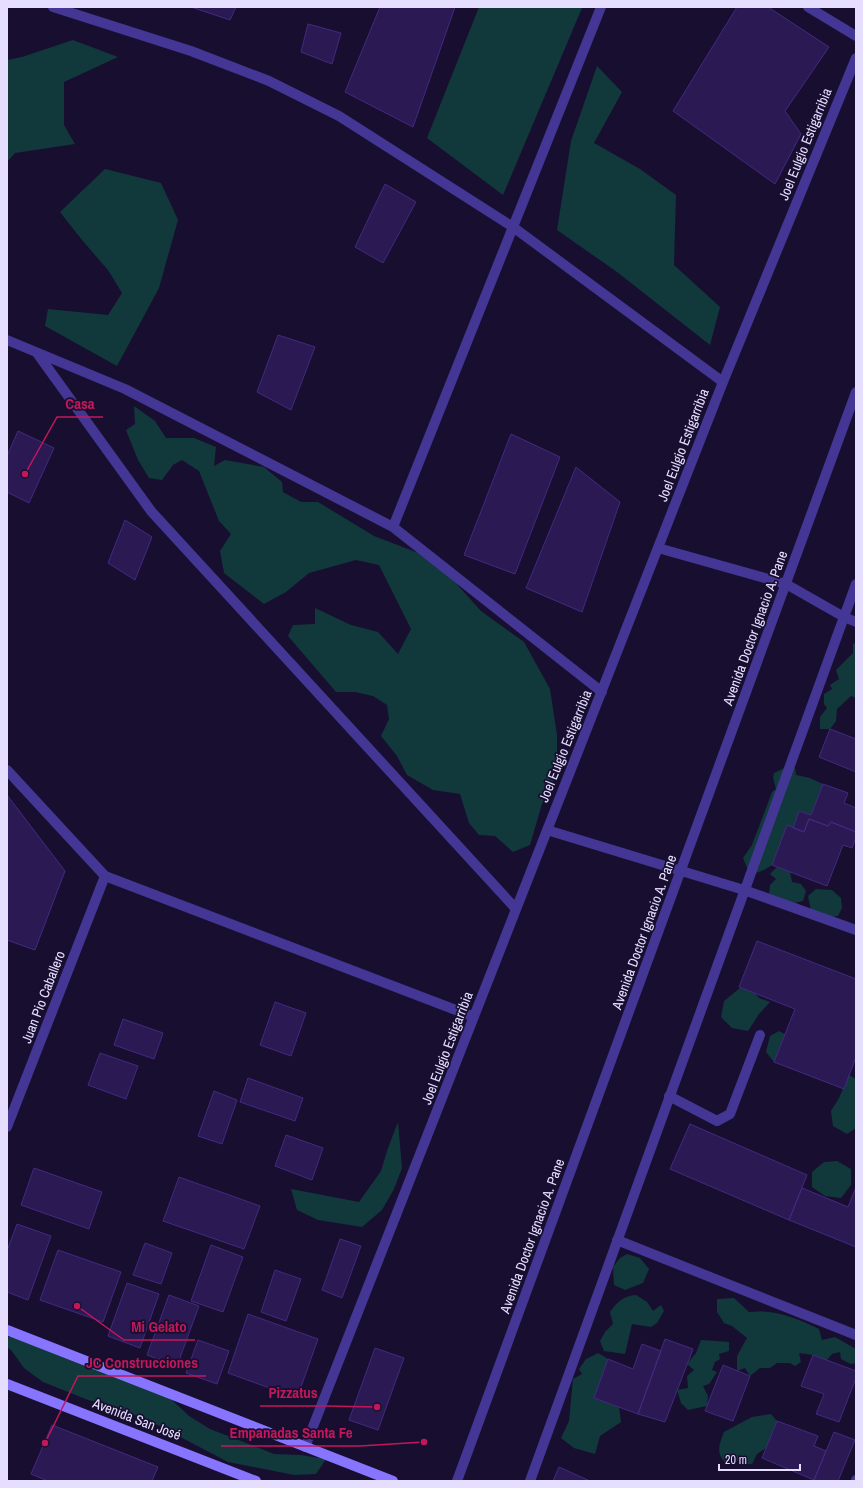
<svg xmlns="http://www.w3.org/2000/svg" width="863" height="1488" font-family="'Archivo Narrow',sans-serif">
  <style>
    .green { fill: #11383b }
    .building { fill: #2b1953; stroke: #432981 }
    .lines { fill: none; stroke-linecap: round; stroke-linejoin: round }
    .lane { stroke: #433694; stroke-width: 10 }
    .street { stroke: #433694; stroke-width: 10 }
    .secondary { stroke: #8775ff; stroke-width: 10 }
    .labels { text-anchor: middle; stroke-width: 3.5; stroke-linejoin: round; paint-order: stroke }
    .street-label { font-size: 14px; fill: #e5deff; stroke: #180f30 }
    .leader { fill: none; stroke: #c2185b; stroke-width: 1.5 }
    .callout-dot { fill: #c2185b; stroke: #180f30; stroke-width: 1.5 }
    .callout-label { font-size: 15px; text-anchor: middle; font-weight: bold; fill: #c2185b; stroke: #180f30; stroke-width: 3.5; stroke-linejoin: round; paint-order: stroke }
  </style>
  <rect width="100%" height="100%" fill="#180f30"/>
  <path class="green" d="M479,7H576L582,8L503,195L427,138Z
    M73,40L118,57L64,82V125L75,144L15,153L7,162V60L22,57Z
    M597,66L622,92L594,143L640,169L676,195L674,265L720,307L710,345L617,272L557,230L571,141Z
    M105,169L161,183L178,220L159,288L117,366L45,326L48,309L108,315L122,293L108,270L82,240L60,212Z
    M134,406L155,421L166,438H194L216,447L214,466L225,460L264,467L282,482L283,492L301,502H318L374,536L434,559L481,611L524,642L550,689L557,735V774L542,804L530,845L513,852L495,836L479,835L469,823L460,794L433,790L407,775L397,756L381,736L389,719L387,705L373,696L355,692H336L288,636L293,625L315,624V608L351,625L378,632L398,654L411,629L379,565L356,560L309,573L286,592L264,604L224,573L220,551L231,534L219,521L199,471L182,460L173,465L162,480L149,478L138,460L126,430L135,424Z
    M856,643V698L851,696L837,709L836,721L830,729H820V717L827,708L824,704V694L832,689L830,685L839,679L836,670L853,653V644Z
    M789,766L795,768L796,775L810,778L823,784L811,815L800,811L793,828L787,826L772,865L764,870L750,875L743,858L752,845L772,792L776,789L773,777L774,773Z
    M777,867L790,872L792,882L801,884L806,891L803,901L789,904L769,895L770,885L776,879L770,874Z
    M816,889L832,890L841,898L842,908L838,916L824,918L811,910L808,896Z
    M746,983L759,998L770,1002L759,1014L748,1031L732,1028L721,1017L724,1001Z
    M779,1031L790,1037L774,1062L766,1052L770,1036Z
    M849,1075L856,1079V1128L847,1134L833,1126L831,1111L839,1098Z
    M398,1122L402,1168L394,1189L382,1210L362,1227L318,1220L297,1210L291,1189L359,1202L381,1171L388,1148Z
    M837,1161L851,1169V1185L841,1198L825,1196L812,1187V1172L824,1162Z
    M627,1254L640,1258L649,1269L643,1283L625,1290L614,1285L613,1267L620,1258Z
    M636,1295L647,1302L653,1311L661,1305L664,1311L657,1323L651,1327L632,1324L625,1354L604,1351L600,1341L605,1332L613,1324L610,1312C617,1302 623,1296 636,1295Z
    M734,1298L749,1312C773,1309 797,1318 819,1329L822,1340L835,1337L856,1349V1363L851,1364L841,1359L840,1352L832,1354L827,1360L813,1355L799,1353L801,1362L795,1366L790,1363H777L770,1368H760L750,1376L745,1368L737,1371V1356L747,1338L732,1326L724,1323L717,1312V1299Z
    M7,1337H18L155,1384L189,1416L210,1429L254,1446L274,1454L301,1455L326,1459L316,1474L294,1475L228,1462L150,1421L109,1405L88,1400L43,1382L24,1368L11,1350L7,1347Z
    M701,1340L729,1342V1351L719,1354L720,1359L715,1362L712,1370L717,1372L709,1384L703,1386L708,1396L707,1406L688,1410L681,1403L677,1390L688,1388L687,1376L694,1370L687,1364L696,1353Z
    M598,1353L608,1359L594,1398L619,1407L621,1422L600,1436L595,1454L574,1448L561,1438L569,1421L573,1379L582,1374L579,1369L586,1359Z
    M771,1414L777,1421L766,1448L757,1454L752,1464H741L735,1459L727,1464C715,1454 719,1445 724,1432L752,1417Z"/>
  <path class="building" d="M191,7H236L230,20Z
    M380,7H455L413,127L345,92Z
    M737,7H768L829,47L785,111L801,134L775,184L673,111Z
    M308,24L341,33L332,64L301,52Z
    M385,184L416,202L383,263L355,247Z
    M278,335L315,347L291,410L257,392Z
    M18,431L54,448L29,503L7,492V456Z
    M511,434L560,457L515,574L464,555Z
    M576,467L620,502L582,612L526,588Z
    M125,520L152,537L135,580L108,563Z
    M830,729L856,739V772L819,757Z
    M823,784L848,793L844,803L856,808V832L831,822L828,826L809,819L804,832L793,828L799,811L811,815Z
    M7,795L65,871L35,950L7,940Z
    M809,819L828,826L831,822L856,832V837L852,848L843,845L827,886L772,865L787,825L804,832Z
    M757,941L856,979V1057L844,1089L774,1062L795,1009L739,987Z
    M275,1002L306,1013L291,1056L260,1045Z
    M123,1019L163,1033L154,1059L114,1045Z
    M100,1053L138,1066L126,1099L88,1085Z
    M248,1078L303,1098L295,1121L240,1102Z
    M214,1091L237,1100L222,1144L198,1136Z
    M690,1124L807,1175L789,1220L670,1169Z
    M286,1135L323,1148L312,1180L275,1166Z
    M34,1168L102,1192L89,1229L21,1205Z
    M179,1177L260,1206L244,1249L163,1221Z
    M856,1187V1247L789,1220L802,1188L848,1207Z
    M17,1224L51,1236L28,1300L7,1292V1251Z
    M340,1239L361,1246L342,1298L322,1290Z
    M145,1243L172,1253L161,1284L133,1275Z
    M211,1245L243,1257L223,1312L191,1301Z
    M58,1250L121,1272L103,1322L40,1300Z
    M275,1270L301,1279L286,1321L261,1312Z
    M127,1283L159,1294L140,1348L108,1336Z
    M169,1295L199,1306L177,1366L147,1355Z
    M248,1314L318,1339L297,1398L228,1373Z
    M665,1339L693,1349L665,1422L638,1414Z
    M198,1340L229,1351L217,1384L186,1373Z
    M642,1344L661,1351L638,1414L594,1398L608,1359L633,1369Z
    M375,1348L404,1358L378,1430L349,1420Z
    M813,1355L856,1371V1378L839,1422L816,1414L824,1394L801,1386Z
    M723,1365L750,1376L733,1421L705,1411Z
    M777,1421L818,1436L814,1446L826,1451L814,1480L762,1458Z
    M52,1425L158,1467L152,1481H48L31,1474Z
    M834,1432L855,1440L838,1481H818L814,1480Z
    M559,1467L590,1481H553Z"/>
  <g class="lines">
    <path class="lane" d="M669,1096L717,1121L730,1114L760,1035"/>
    <path class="street" d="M53,7L191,51L269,81L339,116L513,227L723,382
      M808,7L856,36
      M7,340L125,389L393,527L602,692
      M37,353L151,511L516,909
      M393,527L601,7
      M658,548L786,584L844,617L856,622
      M7,770L105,876L474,1017
      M547,830L744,890L856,930
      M7,1127L105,876
      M617,1240L856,1335
      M305,1447L723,382L856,58
      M457,1481L856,392
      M530,1481L856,584
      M856,1481V1480"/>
    <path class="secondary" d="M7,1330L393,1481
      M7,1384L256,1481"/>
  </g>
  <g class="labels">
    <g class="street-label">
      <text transform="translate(805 144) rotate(-68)" y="5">Joel Eulgio Estigarribia</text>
      <text transform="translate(683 445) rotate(-69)" y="5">Joel Eulgio Estigarribia</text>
      <text transform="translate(755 628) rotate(-70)" y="5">Avenida Doctor Ignacio A. Pane</text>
      <text transform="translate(565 746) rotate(-68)" y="5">Joel Eulgio Estigarribia</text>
      <text transform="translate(644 932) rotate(-70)" y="5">Avenida Doctor Ignacio A. Pane</text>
      <text transform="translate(43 997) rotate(-69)" y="5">Juan Pio Caballero</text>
      <text transform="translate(447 1048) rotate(-69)" y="5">Joel Eulgio Estigarribia</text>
      <text transform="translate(532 1236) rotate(-70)" y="5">Avenida Doctor Ignacio A. Pane</text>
      <text transform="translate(137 1419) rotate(21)" y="5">Avenida San José</text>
    </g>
  </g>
  <path class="leader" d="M25 474L57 417H103M77 1306L124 1340H195M45 1443L78 1376H206M377 1407L325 1406H260M424 1442L360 1446H221"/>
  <g class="callout-dot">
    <circle cx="25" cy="474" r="4"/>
    <circle cx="77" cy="1306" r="4"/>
    <circle cx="45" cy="1443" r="4"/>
    <circle cx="377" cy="1407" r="4"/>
    <circle cx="424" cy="1442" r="4"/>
  </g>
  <g class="callout-label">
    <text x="80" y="409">Casa</text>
    <text x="159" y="1332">Mi Gelato</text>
    <text x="142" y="1368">JC Construcciones</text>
    <text x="293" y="1398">Pizzatus</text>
    <text x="291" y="1438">Empanadas Santa Fe</text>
  </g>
  <rect width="863" height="1488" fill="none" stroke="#e5deff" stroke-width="16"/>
  <path d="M719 1464v6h81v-6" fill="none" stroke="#e5deff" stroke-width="2"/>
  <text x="725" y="1464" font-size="12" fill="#e5deff" stroke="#180f30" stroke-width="3" paint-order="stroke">20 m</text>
</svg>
